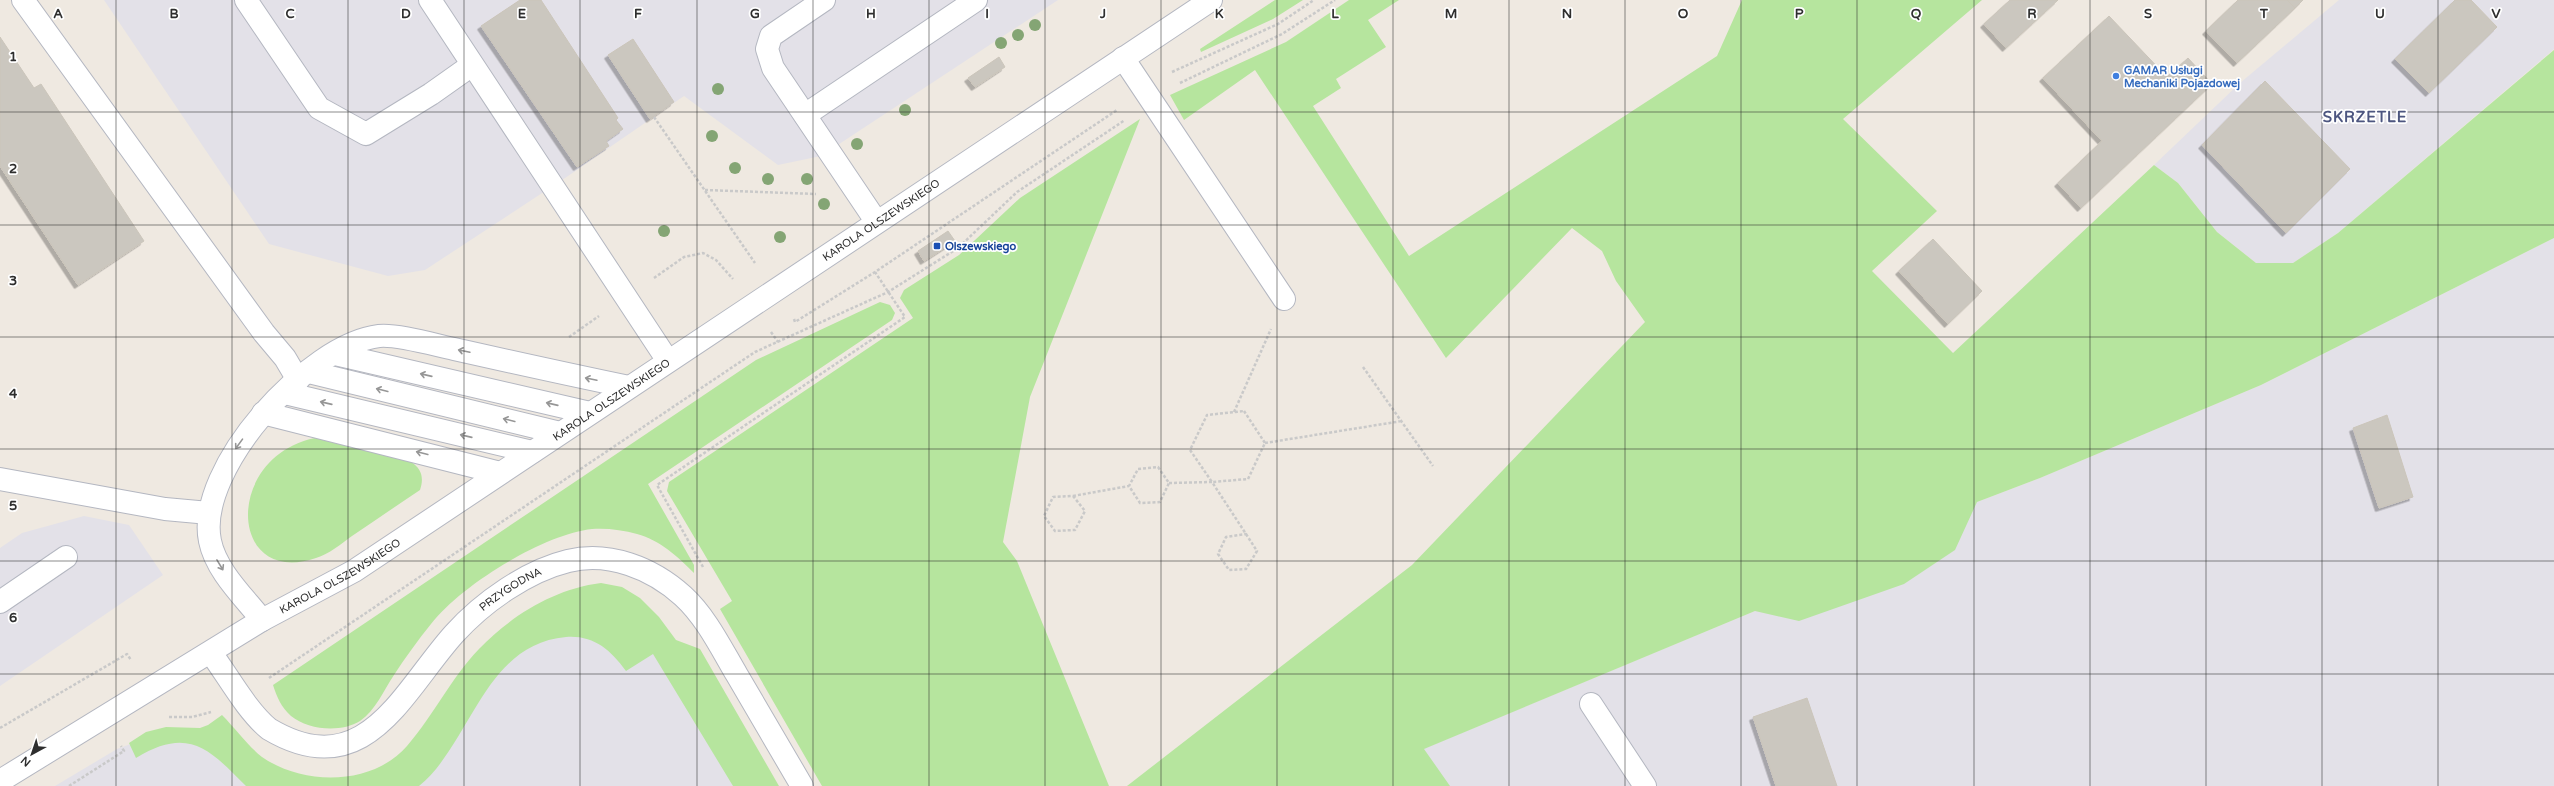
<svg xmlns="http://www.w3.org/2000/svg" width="2554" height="786" font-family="'Varela Round',sans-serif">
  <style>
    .industrial { fill: #e3e1e8 }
    .green { fill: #b6e59e }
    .building { fill: #cbc7bf; stroke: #cbc5ba; filter: url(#shadow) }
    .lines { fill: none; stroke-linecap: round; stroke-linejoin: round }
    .minor-casing { stroke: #b4b7c1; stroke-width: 24 }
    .path { stroke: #c9c9c9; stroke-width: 2.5; stroke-dasharray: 3 2; stroke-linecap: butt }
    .minor { stroke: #fff; stroke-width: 22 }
    .tree { fill: #84a574 }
    .oneway { stroke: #969696 }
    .grid { fill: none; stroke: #2e2e2e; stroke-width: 1; stroke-opacity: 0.55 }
    .shop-dot { fill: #3f7fe0; stroke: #fff; stroke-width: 1.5 }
    .transit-dot { fill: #1a4fb4; stroke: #fff; stroke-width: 1.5 }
    .labels { text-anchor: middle; stroke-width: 3.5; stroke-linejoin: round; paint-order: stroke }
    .shop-label { font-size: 11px; font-weight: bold; fill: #366cbe; stroke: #fff; text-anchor: start }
    .street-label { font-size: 11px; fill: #2e2e2e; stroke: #fff }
    .transit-label { font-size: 11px; font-weight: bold; fill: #164399; stroke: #fff; text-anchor: start }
    .district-label { font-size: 15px; font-weight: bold; letter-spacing: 1px; fill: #4d5680; stroke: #fff }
    .grid-label { font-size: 13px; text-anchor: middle; font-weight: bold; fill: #2e2e2e; stroke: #fff; stroke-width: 3.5; stroke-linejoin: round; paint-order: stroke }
  </style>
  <defs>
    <filter id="shadow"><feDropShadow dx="-3.5" dy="3.5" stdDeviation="0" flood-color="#0004"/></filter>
  </defs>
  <rect width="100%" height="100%" fill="#efe9e1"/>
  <path class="industrial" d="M104,0H1058L821,156L778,165L684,96L568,176L425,270L388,276L269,244Z
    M2339,0H2554V49L2338,233L2293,263H2256L2217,232L2178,183L2154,165L2240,83Z
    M2554,238V786H1325L1423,749L1755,611L1977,502L2040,478L2261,385Z
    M84,516L129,525L163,575L0,686V548L22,533Z
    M620,607L761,786H382L494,661Z
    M158,734H196L274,786H55L117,749Z"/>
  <path class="green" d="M1275,0H1303L1273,19L1201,52L1200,49Z
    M1349,0H1399L1368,20L1386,47L1336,79L1341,88L1313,106L1409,256L1717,56L1742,0H1982L1843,119L1937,211L1872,271L1953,353L2154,165L2178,183L2217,232L2256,263H2293L2338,233L2554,50V238L2261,385L2040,478L1977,502L1955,550L1904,584L1799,621L1755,611L1424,749L1450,786H1127L1412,565L1645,322L1616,281L1602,251L1572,228L1446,358L1255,70L1184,120L1170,95L1286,42Z
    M1140,119L1030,397L1003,542L1017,561L1109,786H822L720,609L732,601L667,491L669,482L913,318L900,298L904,290L959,255L1020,198Z
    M880,302L890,305L895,313L892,320L648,484L694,565V573C678,557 660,540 637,534C623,530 607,528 592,529C544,534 461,585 431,624C418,640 405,658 394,675C384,690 375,711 360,721C341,733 308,730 291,716C281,707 277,697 273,685L756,360Z
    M315,438L411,462C422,469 424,478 420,490C397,505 375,521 352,536C341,544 329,554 316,558C228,588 223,457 315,438Z
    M601,583L622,587L640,598L659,617L676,640L700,649L779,786H733L653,654L626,671C610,649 593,635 566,637C484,644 471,744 419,786H246C209,749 189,726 136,758L129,743L146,732L166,727L200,728L208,725L222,715C235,728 247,745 262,757C304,786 372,786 407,746C434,715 451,678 479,649C512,615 554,589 601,583Z"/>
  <path class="building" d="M520,0H541L618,118L616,120L623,129L606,141L609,146L577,167L481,26Z
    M2010,0H2058L2006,48L1984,24Z
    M2238,0H2287L2295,8L2237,63L2206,31Z
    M2287,0H2303L2295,8Z
    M2455,0H2471L2497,27L2429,93L2395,59Z
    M2109,16L2167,77L2188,58L2212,84L2081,208L2058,183L2102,141L2043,78Z
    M0,37L34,88L41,84L144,241L78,285L0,166Z
    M633,39L674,102L650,119L608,55Z
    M999,57L1005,67L975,87L968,78Z
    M2265,81L2350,169L2286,233L2202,145Z
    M948,231L955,241L924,261L918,251Z
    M1933,239L1982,291L1948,324L1899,271Z
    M2387,415L2413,497L2379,508L2353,428Z
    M1807,698L1837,786H1776L1753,717Z"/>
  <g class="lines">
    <defs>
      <g id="minor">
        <path d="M23,0L264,333L285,358L298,380"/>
        <path d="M246,0L319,108L366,134L431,94L472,65"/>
        <path d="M430,0L668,361"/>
        <path d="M824,0L771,36L767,49L773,68L876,221"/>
        <path d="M1123,58L1284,299"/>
        <path d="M805,115L976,0"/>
        <path d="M335,354L590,413"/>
        <path d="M309,372L560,433"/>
        <path d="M285,393L532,452"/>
        <path d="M263,413L500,473"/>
        <path d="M0,479L165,509L209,513"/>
        <path d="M0,602L66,557"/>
        <path d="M262,620C244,597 216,571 210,541C195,469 309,344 379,336C397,334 435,345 454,349C512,362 571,375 629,387"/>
        <path id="s1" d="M211,653C228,676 247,711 269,729C365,786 402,692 454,634C483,602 527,571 568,561C609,551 652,568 683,596C706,617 721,648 737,675C759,712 780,749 802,786"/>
        <path d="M1591,704L1645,786"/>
        <path id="s2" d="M0,781L262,620L354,571L1211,0"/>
      </g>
    </defs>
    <use href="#minor" class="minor-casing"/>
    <path class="path" d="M1172,72L1278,24L1314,0
      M1180,83L1282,34L1335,0
      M654,117L755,263
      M705,190L816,194
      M654,278L684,257L703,253L716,260L733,279
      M794,319L795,322L875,272L1117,110
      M771,332L778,342
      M569,337L599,316
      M1363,367L1433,466
      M1244,411L1265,443L1248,479L1212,482L1190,450L1207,415Z
      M1234,412L1271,329
      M1265,443L1402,421
      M1158,467L1169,483L1160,502L1140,503L1129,486L1138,469Z
      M1169,483L1212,482L1246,534
      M1073,496L1085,511L1075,530L1055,531L1044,516L1053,497Z
      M1073,496L1129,486
      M1246,534L1257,551L1246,569L1229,570L1218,554L1226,537Z
      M703,567L657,485L905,317L875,272
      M269,678L755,352L888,292L958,248L1017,192L1125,120
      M169,717H192L211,712
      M0,728L127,654L131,660
      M69,786L124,751L121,746"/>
    <use href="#minor" class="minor"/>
  </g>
  <g class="tree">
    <circle cx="1035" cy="25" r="6"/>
    <circle cx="1018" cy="35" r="6"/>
    <circle cx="1001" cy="43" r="6"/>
    <circle cx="718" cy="89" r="6"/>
    <circle cx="905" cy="110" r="6"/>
    <circle cx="712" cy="136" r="6"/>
    <circle cx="857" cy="144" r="6"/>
    <circle cx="735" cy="168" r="6"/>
    <circle cx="768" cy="179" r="6"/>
    <circle cx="807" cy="179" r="6"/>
    <circle cx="824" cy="204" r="6"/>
    <circle cx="664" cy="231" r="6"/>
    <circle cx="780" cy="237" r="6"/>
  </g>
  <defs><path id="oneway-shaft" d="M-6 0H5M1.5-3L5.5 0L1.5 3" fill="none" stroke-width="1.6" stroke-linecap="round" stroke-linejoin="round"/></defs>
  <g class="oneway">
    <use href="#oneway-shaft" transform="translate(464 351) rotate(-168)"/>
    <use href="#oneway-shaft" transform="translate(426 375) rotate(-167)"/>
    <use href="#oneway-shaft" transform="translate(591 379) rotate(-168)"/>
    <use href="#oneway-shaft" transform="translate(382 390) rotate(-166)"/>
    <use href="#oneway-shaft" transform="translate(326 403) rotate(-167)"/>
    <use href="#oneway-shaft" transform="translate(552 404) rotate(-167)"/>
    <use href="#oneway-shaft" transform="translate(509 420) rotate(-166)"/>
    <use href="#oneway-shaft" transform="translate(466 436) rotate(-167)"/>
    <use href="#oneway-shaft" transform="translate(239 444) rotate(126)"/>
    <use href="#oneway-shaft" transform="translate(422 453) rotate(-166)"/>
    <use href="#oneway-shaft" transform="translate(220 565) rotate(59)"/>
  </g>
  <path class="grid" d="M116,0V786M232,0V786M348,0V786M464,0V786M580,0V786M697,0V786M813,0V786M929,0V786M1045,0V786M1161,0V786M1277,0V786M1393,0V786M1509,0V786M1625,0V786M1741,0V786M1857,0V786M1974,0V786M2090,0V786M2206,0V786M2322,0V786M2438,0V786M0,112H2554M0,225H2554M0,337H2554M0,449H2554M0,561H2554M0,674H2554"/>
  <circle class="shop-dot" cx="2116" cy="76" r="4"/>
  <rect class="transit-dot" x="933" y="242" width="8" height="8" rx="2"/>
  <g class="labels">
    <g class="shop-label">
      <text x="2124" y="74">GAMAR Usługi<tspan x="2124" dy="13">Mechaniki Pojazdowej</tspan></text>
    </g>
    <g class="street-label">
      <text dy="4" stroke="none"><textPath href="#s2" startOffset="1045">KAROLA OLSZEWSKIEGO</textPath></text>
      <text dy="4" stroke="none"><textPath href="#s2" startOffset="721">KAROLA OLSZEWSKIEGO</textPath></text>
      <text dy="4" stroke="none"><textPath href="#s2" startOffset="397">KAROLA OLSZEWSKIEGO</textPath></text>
      <text dy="4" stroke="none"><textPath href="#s1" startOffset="405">PRZYGODNA</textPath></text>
    </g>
    <g class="transit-label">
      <text x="945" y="250">Olszewskiego</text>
    </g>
    <g class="district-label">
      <text x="2365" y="122">SKRZETLE</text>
    </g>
  </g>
  <g class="grid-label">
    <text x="58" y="18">A</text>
    <text x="174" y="18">B</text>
    <text x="290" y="18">C</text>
    <text x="406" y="18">D</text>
    <text x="522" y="18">E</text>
    <text x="638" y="18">F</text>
    <text x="755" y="18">G</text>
    <text x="871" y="18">H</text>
    <text x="987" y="18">I</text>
    <text x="1103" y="18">J</text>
    <text x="1219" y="18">K</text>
    <text x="1335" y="18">L</text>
    <text x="1451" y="18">M</text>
    <text x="1567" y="18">N</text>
    <text x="1683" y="18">O</text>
    <text x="1799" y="18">P</text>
    <text x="1916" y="18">Q</text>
    <text x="2032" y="18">R</text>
    <text x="2148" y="18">S</text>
    <text x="2264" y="18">T</text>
    <text x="2380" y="18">U</text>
    <text x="2496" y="18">V</text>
    <text x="13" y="61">1</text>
    <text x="13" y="173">2</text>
    <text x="13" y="285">3</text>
    <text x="13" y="398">4</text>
    <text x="13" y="510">5</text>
    <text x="13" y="622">6</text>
  </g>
  <g transform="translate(32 754) rotate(220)" stroke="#ffffff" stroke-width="3" paint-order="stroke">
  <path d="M0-3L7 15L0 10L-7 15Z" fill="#2e2e2e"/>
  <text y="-6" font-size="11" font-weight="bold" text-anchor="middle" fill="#2e2e2e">N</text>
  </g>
</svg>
